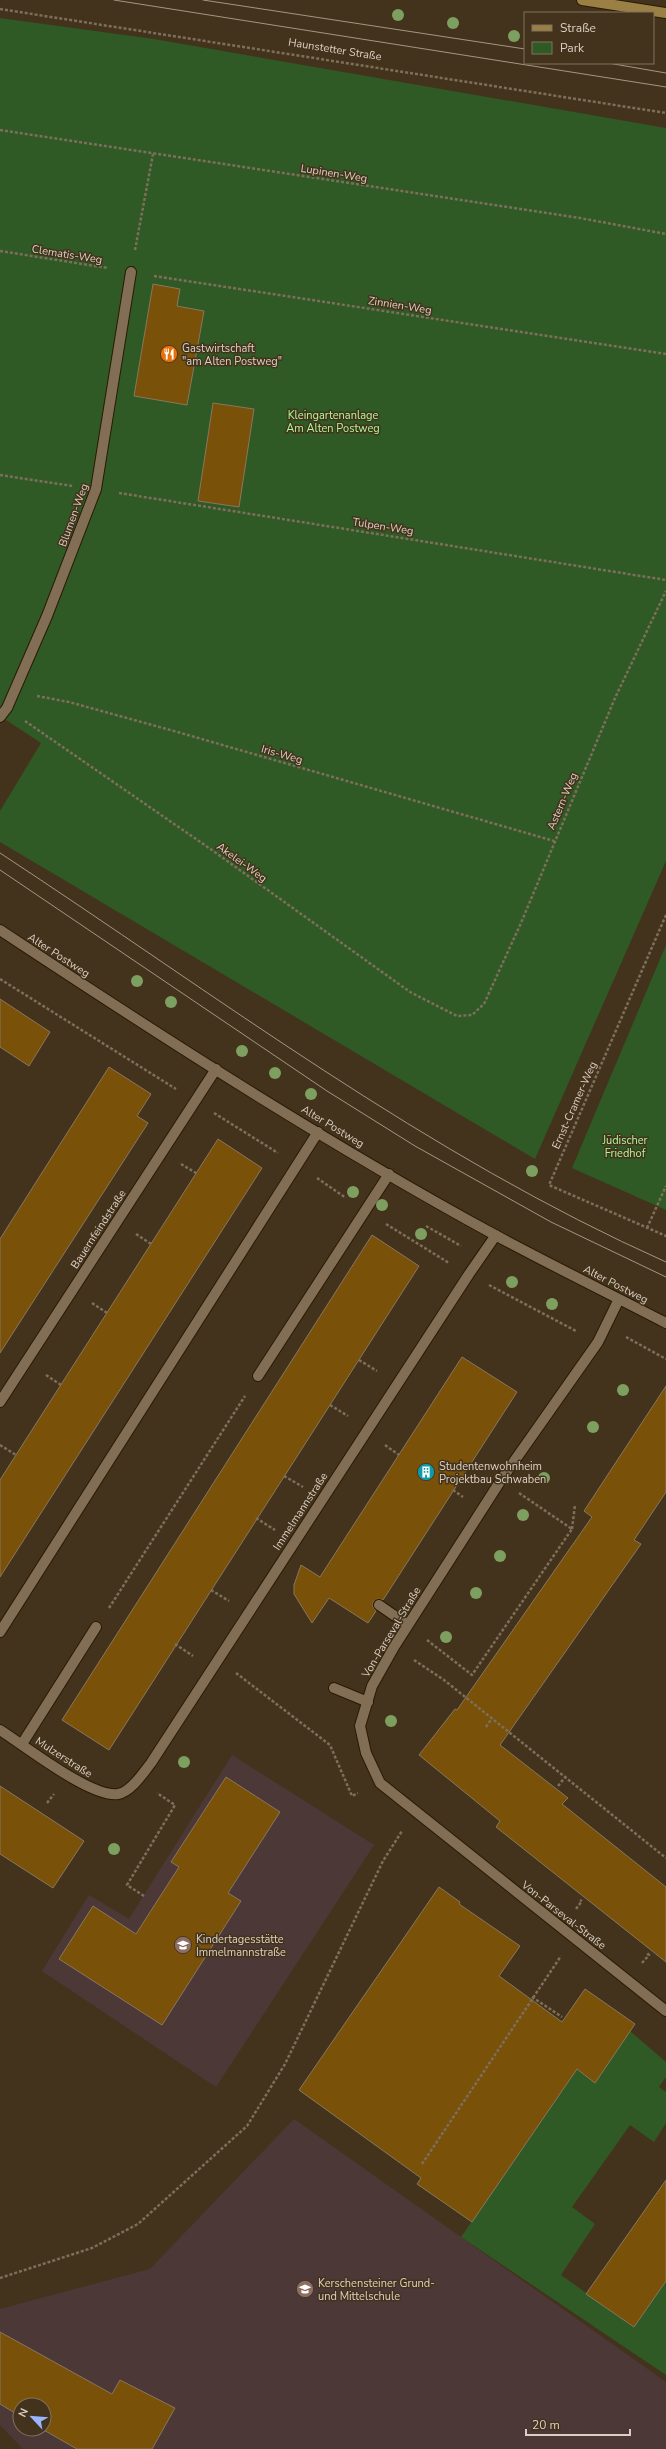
<svg xmlns="http://www.w3.org/2000/svg" width="666" height="2449" font-family="'Nunito Sans',sans-serif">
  <style>
    .education { fill: #4d3838; fill-rule: evenodd }
    .green { fill: #2f5925 }
    .building { fill: #795109; stroke: #89775e }
    .lines { fill: none; stroke-linecap: round; stroke-linejoin: round }
    .minor-casing { stroke: #2a1a04; stroke-width: 12 }
    .major-casing { stroke: #2a1a04; stroke-width: 12 }
    .path { stroke: #7d6f5b; stroke-width: 2.5; stroke-dasharray: 3 2; stroke-linecap: butt }
    .minor { stroke: #816e55; stroke-width: 10 }
    .major { stroke: #9a8044; stroke-width: 10 }
    .tram { stroke: #a39685; stroke-width: 1 }
    .tree { fill: #7d9f60 }
    .labels { text-anchor: middle; stroke-width: 3; stroke-linejoin: round; paint-order: stroke }
    .street-label { font-size: 11px; fill: #dbd0c3; stroke: #44331c }
    .poi-label { font-size: 11px; fill: #dbd0c3; stroke: #44331c; text-anchor: start }
    .park-label { font-size: 11px; fill: #abf898; stroke: #44331c }
  </style>
  <rect width="100%" height="100%" fill="#44331c"/>
  <path class="education" d="M232,1755L374,1845L216,2087L42,1971L89,1895L129,1919Z
    M294,2119L666,2382V2449H23L0,2425V2309L150,2269ZM20,2405H44V2429H20Z"/>
  <path class="green" d="M0,18L154,39L666,128V861L535,1159L0,842V811L41,743L0,716Z
    M666,945V1210L572,1168Z
    M630,2031L666,2062V2077L659,2087L666,2092V2123L654,2142L630,2125L572,2207L595,2224L561,2275L634,2327L666,2281V2375L461,2237L577,2069L595,2082Z"/>
  <path class="building" d="M153,284L180,289L177,306L204,311L187,405L134,396Z
    M213,403L254,409L239,507L198,501Z
    M0,999L50,1032L29,1066L0,1047Z
    M109,1067L151,1094L137,1116L148,1123L0,1353V1239Z
    M218,1139L262,1168L0,1577V1480Z
    M372,1235L419,1266L109,1750L62,1720Z
    M462,1357L517,1392L383,1600L377,1599L373,1602V1607L376,1611L368,1623L329,1598L312,1623L294,1594V1585L301,1565L320,1577Z
    M666,1386V1492L634,1540L641,1544L500,1745L568,1798L562,1804L666,1887V1962L496,1827L500,1821L419,1755L455,1709L457,1710L592,1517L584,1511Z
    M226,1777L280,1812L228,1893L241,1901L162,2025L59,1959L93,1906L136,1934L179,1867L171,1862Z
    M0,1786L84,1841L53,1888L0,1854Z
    M439,1887L460,1902L459,1904L520,1946L499,1976L562,2022L585,1989L635,2024L595,2083L577,2069L472,2222L417,2184L421,2178L299,2090Z
    M666,2180V2281L634,2327L586,2294Z
    M0,2332L112,2394L120,2380L175,2408L152,2449H77L42,2429L44,2405H20V2416L0,2404Z"/>
  <g class="lines">
    <defs>
      <path id="minor" d="M0,717L7,708L47,616L96,489L131,272
        M0,930C162,1037 326,1143 497,1236C553,1266 610,1294 666,1323
        M619,1299L598,1342L501,1480L394,1647L372,1686L360,1726L366,1753L380,1783L666,2011
        M258,1376L389,1174
        M0,1402L216,1069
        M379,1605L408,1625
        M0,1632L318,1132
        M334,1688L368,1702
        M0,1730C25,1746 91,1798 118,1794C131,1792 143,1773 151,1763L469,1274L496,1235
        M22,1744L96,1627"/>
      <path id="major" d="M582,0L666,13"/>
    </defs>
    <use href="#minor" class="minor-casing"/>
    <use href="#major" class="major-casing"/>
    <path class="path" d="M0,9L666,113
      M0,130L580,218L666,234
      M135,250L153,154
      M0,251L108,268
      M154,276L666,354
      M0,475L73,486
      M119,493L666,580
      M37,696L69,702L181,733L554,841
      M25,721L209,848L410,992L457,1016L472,1015L484,1004L521,923L615,698L666,591
      M666,915L549,1185L666,1236
      M0,979L176,1089
      M214,1113L278,1153
      M181,1164L196,1173
      M317,1178L346,1198
      M386,1224L449,1263
      M426,1226L461,1246
      M647,1228L666,1186
      M136,1234L151,1244
      M489,1285L576,1331
      M92,1303L107,1313
      M626,1337L666,1359
      M359,1360L377,1371
      M46,1375L61,1385
      M330,1405L348,1416
      M0,1445L16,1455
      M385,1445L399,1455
      M284,1476L303,1487
      M453,1490L463,1497
      M256,1518L275,1530
      M572,1529L575,1505
      M211,1590L229,1601
      M109,1608L245,1396
      M427,1640L472,1675L572,1529L519,1493
      M175,1644L193,1656
      M414,1660L444,1680L666,1858
      M236,1673L330,1745L352,1796L358,1793
      M486,1727L492,1718
      M558,1786L566,1776
      M47,1803L54,1794
      M144,1896L127,1885L175,1805L157,1793
      M576,1909L582,1901L580,1900
      M642,1963L649,1955L646,1952
      M532,1997L562,2017
      M422,2164L561,1956
      M0,2278L92,2248L138,2224L247,2126L285,2064L383,1861L402,1831"/>
    <use href="#minor" class="minor"/>
    <use href="#major" class="major"/>
    <path class="tram" d="M114,0L666,87
      M203,0L525,49
      M608,63L666,73
      M0,853C218,996 426,1155 666,1262
      M0,870L327,1091L415,1146L551,1222L666,1277"/>
  </g>
  <g class="tree">
    <circle cx="398" cy="15" r="6"/>
    <circle cx="453" cy="23" r="6"/>
    <circle cx="514" cy="36" r="6"/>
    <circle cx="137" cy="981" r="6"/>
    <circle cx="171" cy="1002" r="6"/>
    <circle cx="242" cy="1051" r="6"/>
    <circle cx="275" cy="1073" r="6"/>
    <circle cx="311" cy="1094" r="6"/>
    <circle cx="532" cy="1171" r="6"/>
    <circle cx="353" cy="1192" r="6"/>
    <circle cx="382" cy="1205" r="6"/>
    <circle cx="421" cy="1234" r="6"/>
    <circle cx="512" cy="1282" r="6"/>
    <circle cx="552" cy="1304" r="6"/>
    <circle cx="623" cy="1390" r="6"/>
    <circle cx="593" cy="1427" r="6"/>
    <circle cx="544" cy="1478" r="6"/>
    <circle cx="523" cy="1515" r="6"/>
    <circle cx="500" cy="1556" r="6"/>
    <circle cx="476" cy="1593" r="6"/>
    <circle cx="446" cy="1637" r="6"/>
    <circle cx="391" cy="1721" r="6"/>
    <circle cx="184" cy="1762" r="6"/>
    <circle cx="114" cy="1849" r="6"/>
  </g>
  <defs>
    <symbol id="restaurant-disc" viewBox="-11 -11 22 22"><circle r="9.5" fill="#e8710a" stroke="#44331c"/><path d="M-5-6h1v4h1v-4h1v4h1v-4h1v5L-1.5 .5V6h-2V.5L-5-1ZM5-6V6H3V1.5H1.5Q1.5-4 5-6Z" fill="#fff"/></symbol>
    <symbol id="building-disc" viewBox="-11 -11 22 22"><circle r="9.5" fill="#0f9aa8" stroke="#44331c"/><path d="M-4-6H4V6H1V3H-1V6H-4ZM-2.5-4.3h1.7v1.8h-1.7ZM.8-4.3h1.7v1.8H.8ZM-2.5-1h1.7V.8h-1.7ZM.8-1h1.7V.8H.8Z" fill="#fff"/></symbol>
    <symbol id="school-disc" viewBox="-11 -11 22 22"><circle r="9.5" fill="#8d6e63" stroke="#44331c"/><path d="M0-5L7-2L0 1L-7-2ZM-4 1L0 2.5L4 1V4Q0 6-4 4Z" fill="#fff"/></symbol>
  </defs>
  <g fill-rule="evenodd">
    <use href="#restaurant-disc" x="159" y="344" width="20" height="20"/>
    <use href="#building-disc" x="416" y="1462" width="20" height="20"/>
    <use href="#school-disc" x="173" y="1935" width="20" height="20"/>
    <use href="#school-disc" x="295" y="2279" width="20" height="20"/>
  </g>
  <g class="labels">
    <g class="street-label">
      <text transform="translate(335 49) rotate(9)" y="4">Haunstetter Straße</text>
      <text transform="translate(334 173) rotate(9)" y="4">Lupinen-Weg</text>
      <text transform="translate(67 254) rotate(9)" y="4">Clematis-Weg</text>
      <text transform="translate(400 305) rotate(9)" y="4">Zinnien-Weg</text>
      <text transform="translate(73 515) rotate(-70)" y="4">Blumen-Weg</text>
      <text transform="translate(383 526) rotate(9)" y="4">Tulpen-Weg</text>
      <text transform="translate(282 754) rotate(16)" y="4">Iris-Weg</text>
      <text transform="translate(562 801) rotate(-67)" y="4">Astern-Weg</text>
      <text transform="translate(242 862) rotate(36)" y="4">Akelei-Weg</text>
      <text transform="translate(59 955) rotate(33)" y="4">Alter Postweg</text>
      <text transform="translate(574 1105) rotate(-66)" y="4">Ernst-Cramer-Weg</text>
      <text transform="translate(333 1126) rotate(31)" y="4">Alter Postweg</text>
      <text transform="translate(98 1229) rotate(-57)" y="4">Bauernfeindstraße</text>
      <text transform="translate(616 1284) rotate(27)" y="4">Alter Postweg</text>
      <text transform="translate(300 1511) rotate(-57)" y="4">Immelmannstraße</text>
      <text transform="translate(391 1632) rotate(-59)" y="4">Von-Parseval-Straße</text>
      <text transform="translate(64 1757) rotate(33)" y="4">Mulzerstraße</text>
      <text transform="translate(564 1915) rotate(38)" y="4">Von-Parseval-Straße</text>
    </g>
    <g class="poi-label">
      <text x="182" y="352">Gastwirtschaft<tspan x="182" dy="13">"am Alten Postweg"</tspan></text>
      <text x="439" y="1470">Studentenwohnheim<tspan x="439" dy="13">Projektbau Schwaben</tspan></text>
      <text x="196" y="1943">Kindertagesstätte<tspan x="196" dy="13">Immelmannstraße</tspan></text>
      <text x="318" y="2287">Kerschensteiner Grund-<tspan x="318" dy="13">und Mittelschule</tspan></text>
    </g>
    <g class="park-label">
      <text x="333" y="419">Kleingartenanlage<tspan x="333" dy="13">Am Alten Postweg</tspan></text>
      <text x="625" y="1144">Jüdischer<tspan x="625" dy="13">Friedhof</tspan></text>
    </g>
  </g>
  <rect x="524" y="12" width="130" height="52" fill="#44331c" stroke="#80725f"/>
  <rect x="532" y="25" width="20" height="6" fill="#9a8044" stroke="#80725f"/>
  <text x="560" y="32" font-size="12" fill="#dbd0c3">Straße</text>
  <rect x="532" y="42" width="20" height="12" fill="#2f5925" stroke="#80725f"/>
  <text x="560" y="52" font-size="12" fill="#dbd0c3">Park</text>
  <g transform="translate(32 2417) rotate(296)"><circle r="19" fill="#44331c" stroke="#80725f"/>
  <path d="M0-3L7 15L0 10L-7 15Z" fill="#99b5fd"/>
  <text y="-6" font-size="11" font-weight="bold" text-anchor="middle" fill="#dbd0c3">N</text>
  </g>
  <path d="M526 2429v6h104v-6" fill="none" stroke="#dbd0c3" stroke-width="2"/>
  <text x="532" y="2429" font-size="12" fill="#dbd0c3" stroke="#44331c" stroke-width="3" paint-order="stroke">20 m</text>
</svg>
